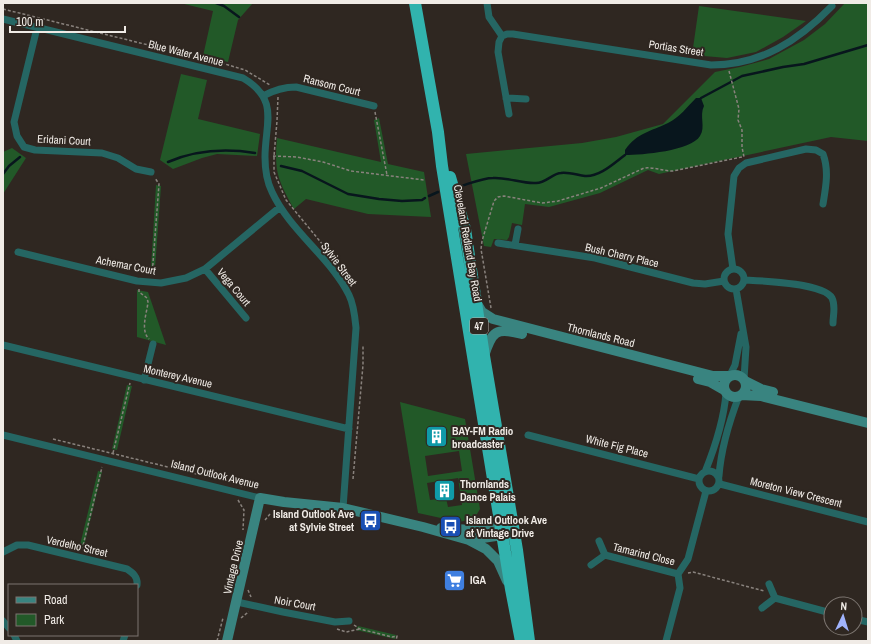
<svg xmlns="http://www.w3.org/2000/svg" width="871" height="644" font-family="'Archivo Narrow',sans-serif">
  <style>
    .green { fill: #225928; fill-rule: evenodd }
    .water { fill: #08161d }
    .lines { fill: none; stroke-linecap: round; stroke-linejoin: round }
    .stream { stroke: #08161d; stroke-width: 2.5 }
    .path { stroke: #89827d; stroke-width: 1.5; stroke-dasharray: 3 2; stroke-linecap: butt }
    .street { stroke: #256663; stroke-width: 7 }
    .secondary { stroke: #398480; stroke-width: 10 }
    .highway { stroke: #31b3ae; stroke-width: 12 }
    .labels { text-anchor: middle; stroke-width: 4; stroke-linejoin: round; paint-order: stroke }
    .shield { fill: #2f2721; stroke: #b6b0ab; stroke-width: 1 }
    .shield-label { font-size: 10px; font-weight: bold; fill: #f0ebe6 }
    .street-label { font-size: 11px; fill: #f0ebe6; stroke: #2f2721 }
    .poi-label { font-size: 11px; font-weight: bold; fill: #f0ebe6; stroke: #2f2721; text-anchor: start }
  </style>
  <rect width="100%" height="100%" fill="#2f2721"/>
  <path class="green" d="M180,3H253L238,20L228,62L203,56L213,11Z
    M845,3H868V141L831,137L659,174L648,170L600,193L549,207L525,204L522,225L512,223L509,237L507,240L494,239L491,247L484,246L466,154L582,143L616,137L663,124L715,72L740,67L769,59L804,40L825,24Z
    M699,6L806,21L783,37L756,52L727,58L692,55Z
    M181,74L207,80L198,119L260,134L257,156L217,154L202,158L173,169L160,160Z
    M379,118L388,164L424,172L431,217L368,214L306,199L294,209C278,180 274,172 277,138L381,162L374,120Z
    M12,148L26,158L3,194V152Z
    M156,185L161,186L155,268H151Z
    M137,290L148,292L166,345L137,337Z
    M127,385L132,386L117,450L112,449Z
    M400,402L465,419L480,509L474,519L459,522L418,513ZM444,429L446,442L428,444L427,432ZM459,451L462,471L428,476L425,456ZM458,478L462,505L448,507L446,498L430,500L427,483Z
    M98,471L102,472L83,550L79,549Z
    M358,626L396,635L395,639L356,630Z"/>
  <path class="water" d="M696,98H701L704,106C699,116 706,127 700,136C691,151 642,155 625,155V150C638,132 650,132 668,123C679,118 688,106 696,98Z"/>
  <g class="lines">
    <path class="stream" d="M216,3L224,6L239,17
      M701,98L742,76L783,67L804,64L868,45
      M168,162C196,150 224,148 255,153
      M281,166L302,171L348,194L379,199L402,201L422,200L425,198
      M3,174L9,166L20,157
      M461,186C471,183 483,178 493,178C508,177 522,184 536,183C546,183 553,173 561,173C569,172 577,175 585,176C600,177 614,163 625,155
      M429,196L438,192"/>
    <path class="path" d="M3,9L225,64L245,70L270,85
      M729,71L739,109L738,120L742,130V147L744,157
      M278,97L277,121L274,156V172L286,200L337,262
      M375,112L387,175
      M273,156L297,157L323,162L351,171L424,180
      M341,267L350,280L353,285
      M152,276L159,184L155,178
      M139,289V292L147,298L148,302C147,313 140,330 149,339
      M491,308L481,249L482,241L494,201L498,197L504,196L542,203L558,201L601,188L644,168C654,167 663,171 673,171L742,157
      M53,439L242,485L241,487
      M113,453L130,383
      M353,479L363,365V346
      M238,500L244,510L243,530
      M265,520L270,514
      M82,550L102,467
      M688,573L693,572L764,591
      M248,590L251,597
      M241,618L247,613L248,611
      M354,625L360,629L392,637L397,636L396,641
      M337,629L346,632L360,629
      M217,641L223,618"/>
    <path class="street" d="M487,3L489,17L502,36
      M3,19L243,78C280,100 265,123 265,157C265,168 267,182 272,192C290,231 331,258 349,295C354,305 355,317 356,328L343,508
      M37,28L14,122L17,136L24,147L35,150L102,153L118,158L136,169L151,172
      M502,36L507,34H513L711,65C761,65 798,41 832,6
      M502,36L499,42L498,52L509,114
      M263,96C274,90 283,87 296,87L374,106
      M506,98L526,99
      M498,243L595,258L693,283L705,284L724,281
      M515,245L518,229
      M18,252L137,281L161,283L186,278L205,269L280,207
      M724 279a10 10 0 1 1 20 0a10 10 0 1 1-20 0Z
      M205,269L246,318
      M733,269L728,234L734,176L739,168L746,163L806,149L816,150L823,154C829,170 826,186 823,204
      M745,280C763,281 823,283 832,298C836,306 833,315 833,323
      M736,289L746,347L744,379
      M3,345L349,429
      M730,375L735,365L741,334
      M144,380L153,344
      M3,435L260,498
      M528,435L699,479
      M699 481a10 10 0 1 1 20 0a10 10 0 1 1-20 0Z
      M705,472C715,447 724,420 726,393
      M719,476C721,449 729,422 739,396
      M720,484L868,522
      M3,552L17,545H28L127,569C133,573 138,577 137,585
      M605,555L678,574
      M591,565L605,555L599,541
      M775,598L831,613
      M237,602L283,612L335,622L349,621
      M762,608L775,598L769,584
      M855,619L868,622
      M3,621L9,628
      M14,635L17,641
      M123,641L125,635
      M666,641L680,588L678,574L688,559L706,491"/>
    <path class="secondary" d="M476,302L482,312L493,319L713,376H728
      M484,356C492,331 496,327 522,334
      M724 386a11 11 0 1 1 22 0a11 11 0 1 1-22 0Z
      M698,379L710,382L724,390
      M745,381L761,389L773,392
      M741,395L761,396L868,423
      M441,528L471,530L507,523
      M469,540L486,549L498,561L507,581
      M227,641L260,498L284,502L343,508L423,527L469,540L510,534"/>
    <path class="highway" d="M415,3L438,132L442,166L511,589L521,641
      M450,177L465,229L484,356L517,550L529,641"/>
  </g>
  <defs>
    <symbol id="building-square" viewBox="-11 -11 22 22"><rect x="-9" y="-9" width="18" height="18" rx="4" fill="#0f9aa8" stroke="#2f2721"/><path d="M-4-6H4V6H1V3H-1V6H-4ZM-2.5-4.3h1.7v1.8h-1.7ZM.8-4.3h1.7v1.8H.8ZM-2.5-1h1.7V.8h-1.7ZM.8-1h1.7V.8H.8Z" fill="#fff"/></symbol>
    <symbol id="bus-square" viewBox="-11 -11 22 22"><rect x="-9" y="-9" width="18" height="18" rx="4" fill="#1a4fb4" stroke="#2f2721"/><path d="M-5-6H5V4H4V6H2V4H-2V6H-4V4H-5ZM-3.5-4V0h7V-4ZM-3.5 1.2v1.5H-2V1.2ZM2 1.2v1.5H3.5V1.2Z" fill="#fff"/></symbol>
    <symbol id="supermarket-square" viewBox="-11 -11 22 22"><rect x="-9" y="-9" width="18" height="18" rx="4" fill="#3f7fe0" stroke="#2f2721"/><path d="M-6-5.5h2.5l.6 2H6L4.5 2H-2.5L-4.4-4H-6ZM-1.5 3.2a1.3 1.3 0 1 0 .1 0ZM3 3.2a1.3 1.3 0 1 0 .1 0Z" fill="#fff"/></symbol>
  </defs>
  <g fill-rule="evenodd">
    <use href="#building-square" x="424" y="424" width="25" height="25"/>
    <use href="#building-square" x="432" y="478" width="25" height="25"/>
    <use href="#bus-square" x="358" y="508" width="25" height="25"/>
    <use href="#bus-square" x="438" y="514" width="25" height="25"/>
    <use href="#supermarket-square" x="442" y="568" width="25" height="25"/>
  </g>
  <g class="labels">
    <rect class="shield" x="470" y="318" width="18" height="16" rx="3"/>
    <g class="shield-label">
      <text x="479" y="330">47</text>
    </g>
    <g class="street-label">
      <text transform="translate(676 48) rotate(9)" y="4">Portias Street</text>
      <text transform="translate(186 53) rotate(14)" y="4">Blue Water Avenue</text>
      <text transform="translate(332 85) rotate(14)" y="4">Ransom Court</text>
      <text transform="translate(64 140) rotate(3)" y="4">Eridani Court</text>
      <text transform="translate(468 243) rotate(80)" y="4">Cleveland Redland Bay Road</text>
      <text transform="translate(622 255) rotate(13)" y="4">Bush Cherry Place</text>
      <text transform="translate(339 264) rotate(53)" y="4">Sylvie Street</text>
      <text transform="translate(126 265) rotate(11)" y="4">Achemar Court</text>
      <text transform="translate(234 287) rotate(50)" y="4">Vega Court</text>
      <text transform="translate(601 335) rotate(14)" y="4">Thornlands Road</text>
      <text transform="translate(178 376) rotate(13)" y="4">Monterey Avenue</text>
      <text transform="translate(617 446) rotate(14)" y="4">White Fig Place</text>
      <text transform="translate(215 474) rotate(14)" y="4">Island Outlook Avenue</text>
      <text transform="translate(796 492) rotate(14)" y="4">Moreton View Crescent</text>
      <text transform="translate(77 546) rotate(13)" y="4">Verdelho Street</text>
      <text transform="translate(644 554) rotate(14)" y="4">Tamarind Close</text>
      <text transform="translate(233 567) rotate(-77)" y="4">Vintage Drive</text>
      <text transform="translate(295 603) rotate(10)" y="4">Noir Court</text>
    </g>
    <g class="poi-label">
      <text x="452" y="435">BAY-FM Radio<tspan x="452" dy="13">broadcaster</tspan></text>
      <text x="460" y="488">Thornlands<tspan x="460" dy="13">Dance Palais</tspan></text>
      <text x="354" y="518" text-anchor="end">Island Outlook Ave<tspan x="354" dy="13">at Sylvie Street</tspan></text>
      <text x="466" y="524">Island Outlook Ave<tspan x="466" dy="13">at Vintage Drive</tspan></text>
      <text x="470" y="584">IGA</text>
    </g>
  </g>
  <rect width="871" height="644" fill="none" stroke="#f0ebe6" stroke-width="8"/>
  <rect x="8" y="584" width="130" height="52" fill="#2f2721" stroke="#7c7570"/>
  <rect x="16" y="597" width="20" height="6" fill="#398480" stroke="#7c7570"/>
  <text x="44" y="604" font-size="12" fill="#f0ebe6">Road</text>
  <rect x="16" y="614" width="20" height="12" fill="#225928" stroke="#7c7570"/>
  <text x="44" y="624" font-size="12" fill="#f0ebe6">Park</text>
  <g transform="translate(843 616) rotate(4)"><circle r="19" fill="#2f2721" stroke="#7c7570"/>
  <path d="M0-3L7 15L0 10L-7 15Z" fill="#a0b3fd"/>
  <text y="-6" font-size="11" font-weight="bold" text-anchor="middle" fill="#f0ebe6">N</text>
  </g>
  <path d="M10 26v6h115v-6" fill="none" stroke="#f0ebe6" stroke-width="2"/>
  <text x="16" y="26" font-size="12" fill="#f0ebe6" stroke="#2f2721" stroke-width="3" paint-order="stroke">100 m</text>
</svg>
